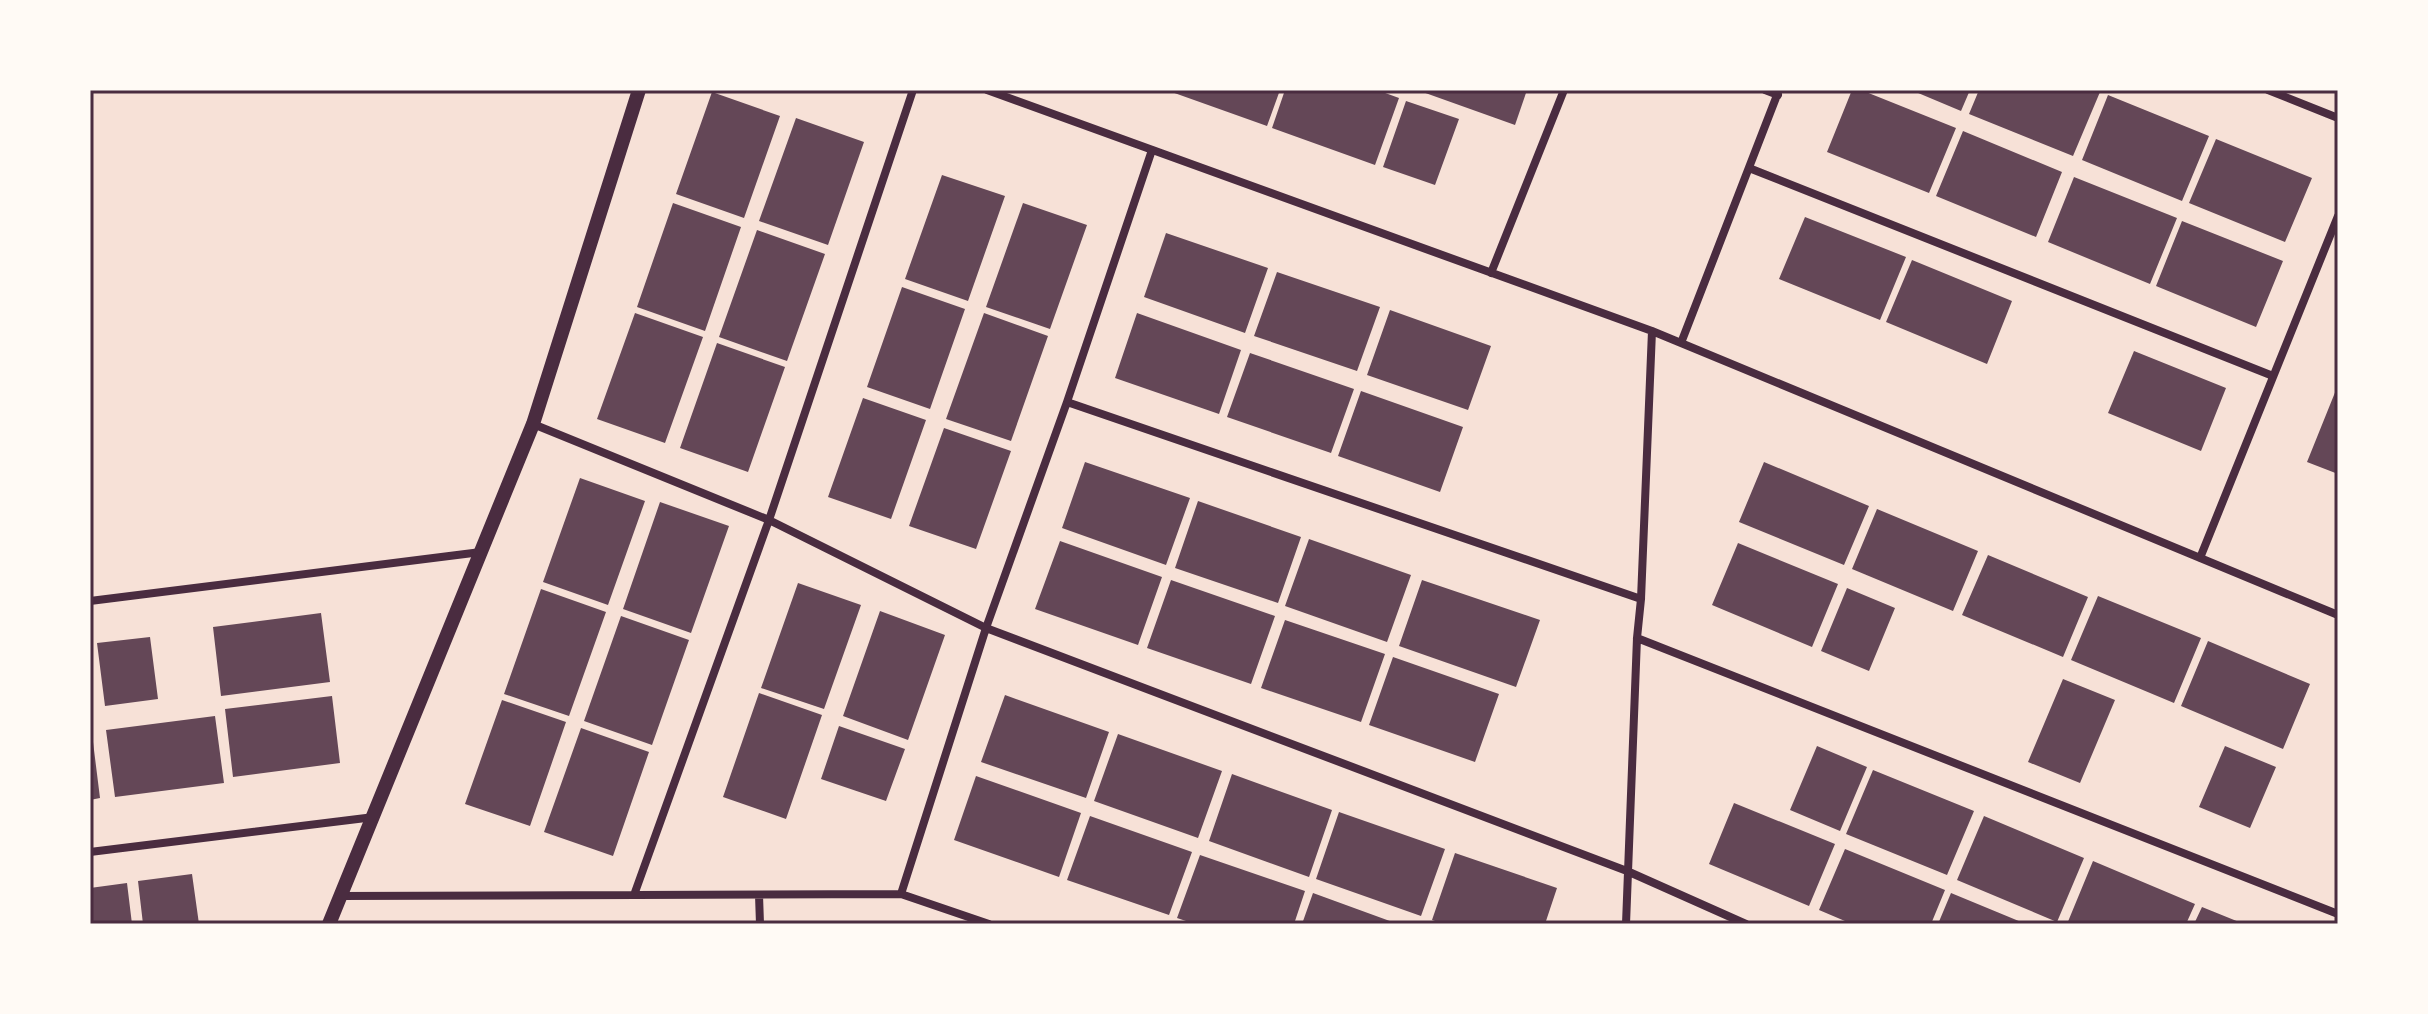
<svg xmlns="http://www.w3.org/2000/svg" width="2428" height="1014" font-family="'Public Sans',sans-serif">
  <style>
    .building { fill: #644757 }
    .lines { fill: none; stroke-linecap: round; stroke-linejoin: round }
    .minor { stroke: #4a2c40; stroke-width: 8 }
    .tertiary { stroke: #4a2c40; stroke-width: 14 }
    .neatline { fill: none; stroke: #4a2c40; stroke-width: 3 }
  </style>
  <rect width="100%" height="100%" fill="#f7e1d7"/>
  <path class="building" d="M1166,90H1280L1267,126Z
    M1285,90H1377L1399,98L1375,165L1272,128Z
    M1417,90H1527L1515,125Z
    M1852,90H1861L1956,128L1929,193L1827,152Z
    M1911,90H1970L1961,111Z
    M1979,90H2096L2100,92L2073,156L1969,114Z
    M712,92L780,116L744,218L676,194Z
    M2108,95L2209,136L2182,201L2082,160Z
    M1406,101L1459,119L1435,185L1383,167Z
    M796,118L864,142L828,245L759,221Z
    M1963,131L2062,172L2036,237L1936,196Z
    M2216,139L2312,178L2285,242L2189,203Z
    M942,175L1005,196L968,301L905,279Z
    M2074,177L2177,218L2150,284L2048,242Z
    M673,203L741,227L705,331L637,307Z
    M1023,203L1087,225L1050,329L986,307Z
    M1805,217L1906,257L1880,320L1779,279Z
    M2182,221L2283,261L2256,327L2156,286Z
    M757,230L825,254L787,361L719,337Z
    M1166,233L1268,268L1245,333L1144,297Z
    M1912,260L2012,301L1987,364L1886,322Z
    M1277,272L1380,307L1357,371L1254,336Z
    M902,287L965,309L930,409L867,387Z
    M1390,310L1491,346L1468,410L1367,375Z
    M635,313L703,337L665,443L597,419Z
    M984,313L1048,336L1011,441L946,419Z
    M1137,313L1241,350L1219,414L1115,378Z
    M717,343L785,367L748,472L680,448Z
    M2134,351L2226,388L2201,451L2108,413Z
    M1250,353L1354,389L1331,453L1227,417Z
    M2338,385V474L2307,462Z
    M1361,391L1463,427L1440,492L1338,456Z
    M863,398L926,420L891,519L828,497Z
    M944,428L1011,451L976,549L909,526Z
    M1085,462L1190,498L1166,565L1062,528Z
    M1764,462L1869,506L1844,565L1739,522Z
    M580,478L645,501L608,605L543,582Z
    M1198,501L1301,537L1278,603L1175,568Z
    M660,502L729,526L691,633L623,609Z
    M1877,509L1978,551L1953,611L1852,569Z
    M1309,539L1411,575L1387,642L1285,606Z
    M1060,541L1162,577L1138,645L1035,609Z
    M1738,543L1838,584L1812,647L1712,605Z
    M1988,555L2088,597L2063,657L1962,615Z
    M1171,580L1275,616L1251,684L1147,648Z
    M1422,580L1540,620L1516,687L1399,646Z
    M798,583L861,605L824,709L761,688Z
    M1847,588L1895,608L1869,671L1821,651Z
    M541,589L606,612L569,716L504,694Z
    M2098,596L2201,638L2174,703L2071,660Z
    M880,611L945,635L908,740L843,716Z
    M321,613L330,682L221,696L213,627Z
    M621,616L689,640L652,745L584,721Z
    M1285,620L1385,654L1361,722L1261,688Z
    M150,637L158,699L105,706L97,643Z
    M2208,641L2310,684L2283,749L2181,706Z
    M1393,657L1499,694L1475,762L1369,725Z
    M2063,679L2115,700L2080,783L2028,762Z
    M759,693L822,715L786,819L723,797Z
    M1005,695L1109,732L1086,798L981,762Z
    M332,696L340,763L233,777L225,709Z
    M502,700L566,722L530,826L465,804Z
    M215,716L224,783L115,797L106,730Z
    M839,726L905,749L886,801L821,779Z
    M581,728L649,752L613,856L544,832Z
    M92,734L100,798L90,800V735Z
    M1118,734L1222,771L1198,838L1094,801Z
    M1817,746L1867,767L1840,831L1790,810Z
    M2225,746L2276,767L2250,828L2199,807Z
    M1873,770L1974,811L1947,875L1846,834Z
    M1232,774L1332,810L1309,877L1209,841Z
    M976,776L1081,813L1059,877L954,840Z
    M1734,803L1835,844L1809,906L1709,864Z
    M1339,812L1445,849L1421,916L1316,879Z
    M1090,816L1192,852L1169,915L1067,880Z
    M1984,816L2084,858L2057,922L1957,880Z
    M1845,849L1945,890L1931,924H1852L1819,910Z
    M1455,853L1557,888L1545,924H1444L1432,920Z
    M1200,855L1305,891L1294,924H1195L1177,918Z
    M2093,861L2195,904L2186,924H2067Z
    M192,874L199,924H143L138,881Z
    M127,883L132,924H90V888Z
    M1313,893L1398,924H1302Z
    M1951,893L2026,924H1938Z
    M2202,907L2244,924H2194Z"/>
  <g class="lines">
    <path class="minor" d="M987,90L1652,331L2338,615
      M1765,90L1778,95
      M2268,90L2338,118
      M1749,168L2273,376
      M1491,273L1564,90
      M1681,343L1779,90
      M1067,402L1641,599
      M533,424L769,520L986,628L1627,871L1746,924
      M2200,558L2338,216
      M90,601L481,552
      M1637,638L2338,914
      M90,852L374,817
      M901,894L986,628L1067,402L1152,150
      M634,895L769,520L913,90
      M759,895L760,924
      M339,896L901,894L989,924
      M1626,924L1637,638L1641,599L1652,331"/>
    <path class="tertiary" d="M329,924L533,424L639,90"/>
  </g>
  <rect width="2428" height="1014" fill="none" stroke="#fffaf5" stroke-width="184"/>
  <rect x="92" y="92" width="2244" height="830" class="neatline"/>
</svg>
